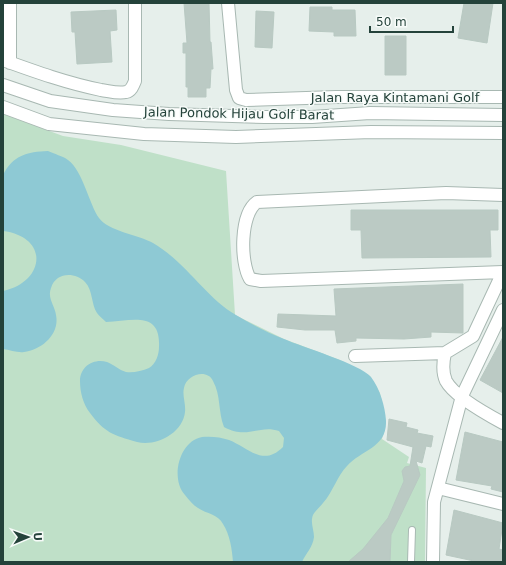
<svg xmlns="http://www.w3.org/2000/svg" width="506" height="565" font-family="'DejaVu Sans',sans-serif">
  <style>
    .green { fill: #bfe0c8 }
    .water { fill: #8ec9d4 }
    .building { fill: #bbcac4; stroke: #b8c9c2 }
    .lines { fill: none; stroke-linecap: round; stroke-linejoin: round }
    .service-casing { stroke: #a8b8b2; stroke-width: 8 }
    .minor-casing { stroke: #a8b8b2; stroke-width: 14 }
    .tertiary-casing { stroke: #a8b8b2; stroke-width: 14 }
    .service { stroke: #fff; stroke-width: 6 }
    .minor { stroke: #fff; stroke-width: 12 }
    .tertiary { stroke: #fff; stroke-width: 12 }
    .labels { text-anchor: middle; stroke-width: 3; stroke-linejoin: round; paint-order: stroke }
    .street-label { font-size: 13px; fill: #24423a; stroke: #f7fbf9 }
  </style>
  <rect width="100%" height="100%" fill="#e6efeb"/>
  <path class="green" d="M3,114L63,136L121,145L226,171L235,315L284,339L340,360L370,376L380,393L386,422L382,439L409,457L407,463L426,468L425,562H3Z"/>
  <path class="water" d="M48,151C54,154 63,156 68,160C83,171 89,204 99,218C108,231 139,235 153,243C187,263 205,297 236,315C251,324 268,333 284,339C302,347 360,364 371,377C380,389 385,406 386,421C387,448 361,450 347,466C337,476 333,492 323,503C320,507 315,511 313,515C310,523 314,529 314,537C313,547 306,553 302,562H233C232,549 230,535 223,524C218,514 207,514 198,508C193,505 189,500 185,495C170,479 179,441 202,437C210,436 221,437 229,440C249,448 263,467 283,447L284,438L279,431C259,424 248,440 224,427C218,412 221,395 213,381C207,368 186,375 184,388C182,395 186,404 185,412C183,433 156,447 137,442C113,435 105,433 90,413C83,404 80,392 80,381C80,367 93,358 107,362C113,364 119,370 126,372C133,373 142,371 149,368C156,364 159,354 159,347C161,309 129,322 106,322C103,319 99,316 97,313C91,304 93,290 85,282C75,272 56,272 51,288C47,298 55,306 56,315C60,334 42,350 24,352C18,353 10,350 3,349V291C45,282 50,237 3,231V175C13,155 27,152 48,151Z"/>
  <path class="building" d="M184,3H209L210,42H211L213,69H211L210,88H206V97H188V87H186V53H183V43H187Z
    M464,3H493L487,43L458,38Z
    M310,7H332V10H355L356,36H334V32L309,31Z
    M116,10L117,30L110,31L112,62L77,64L75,32H72L71,12Z
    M256,11L274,12L272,48L255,47Z
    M385,36H406V75H385Z
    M351,210H498V230H490L491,257L362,258L361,230H351Z
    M463,284V333L431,332V337L404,339L356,338V341L337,343L335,330H305L277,327L278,314L336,316L334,289Z
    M503,337V393L480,380Z
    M389,419L407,423L406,427L418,430L417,433L433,436L431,447L426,446L422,463L416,461L420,475L391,535L390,562H348L363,549L388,518L404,481L402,471L405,467L410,466L413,447L387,440Z
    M465,432L503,442V492L491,489L492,486L456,480Z
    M454,510L503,523L499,549L503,550V562H474V561L446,555Z"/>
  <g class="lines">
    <defs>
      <path id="service" d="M411,562L412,530"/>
      <path id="minor" d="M10,3V63
        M228,3L236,90L239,98L246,100L336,97H503
        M3,60C36,72 67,83 101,90C109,91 118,94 126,92C131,91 133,86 135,81V3
        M503,195L446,193L257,202C240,214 240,262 250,279L261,281L503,272
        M503,272L473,336L445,353C443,362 442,372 446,381C454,396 488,415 503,423
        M355,356L445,353
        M438,488L503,504
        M433,562L434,502L462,396L503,310"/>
      <path id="tertiary" d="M3,85L50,101L113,110L169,114L265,117H312L370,113L503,115
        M3,107L49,124L144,134L236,137L371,132L503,133"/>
    </defs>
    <use href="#service" class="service-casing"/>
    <use href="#minor" class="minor-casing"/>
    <use href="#tertiary" class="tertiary-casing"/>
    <use href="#service" class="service"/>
    <use href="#minor" class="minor"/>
    <use href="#tertiary" class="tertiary"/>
  </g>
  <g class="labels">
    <g class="street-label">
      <text x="395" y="102">Jalan Raya Kintamani Golf</text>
      <text transform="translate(239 113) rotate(1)" y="5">Jalan Pondok Hijau Golf Barat</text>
    </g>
  </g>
  <rect width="506" height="565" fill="none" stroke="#24423a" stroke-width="8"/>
  <g transform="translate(28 537) rotate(88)" stroke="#f7fbf9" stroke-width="3" paint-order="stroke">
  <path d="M0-3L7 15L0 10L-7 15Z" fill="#24423a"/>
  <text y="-6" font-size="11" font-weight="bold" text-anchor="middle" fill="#24423a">U</text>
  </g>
  <path d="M370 26v6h83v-6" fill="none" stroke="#24423a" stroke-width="2"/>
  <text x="376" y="26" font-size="12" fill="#24423a" stroke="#f7fbf9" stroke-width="3" paint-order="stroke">50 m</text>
</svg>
